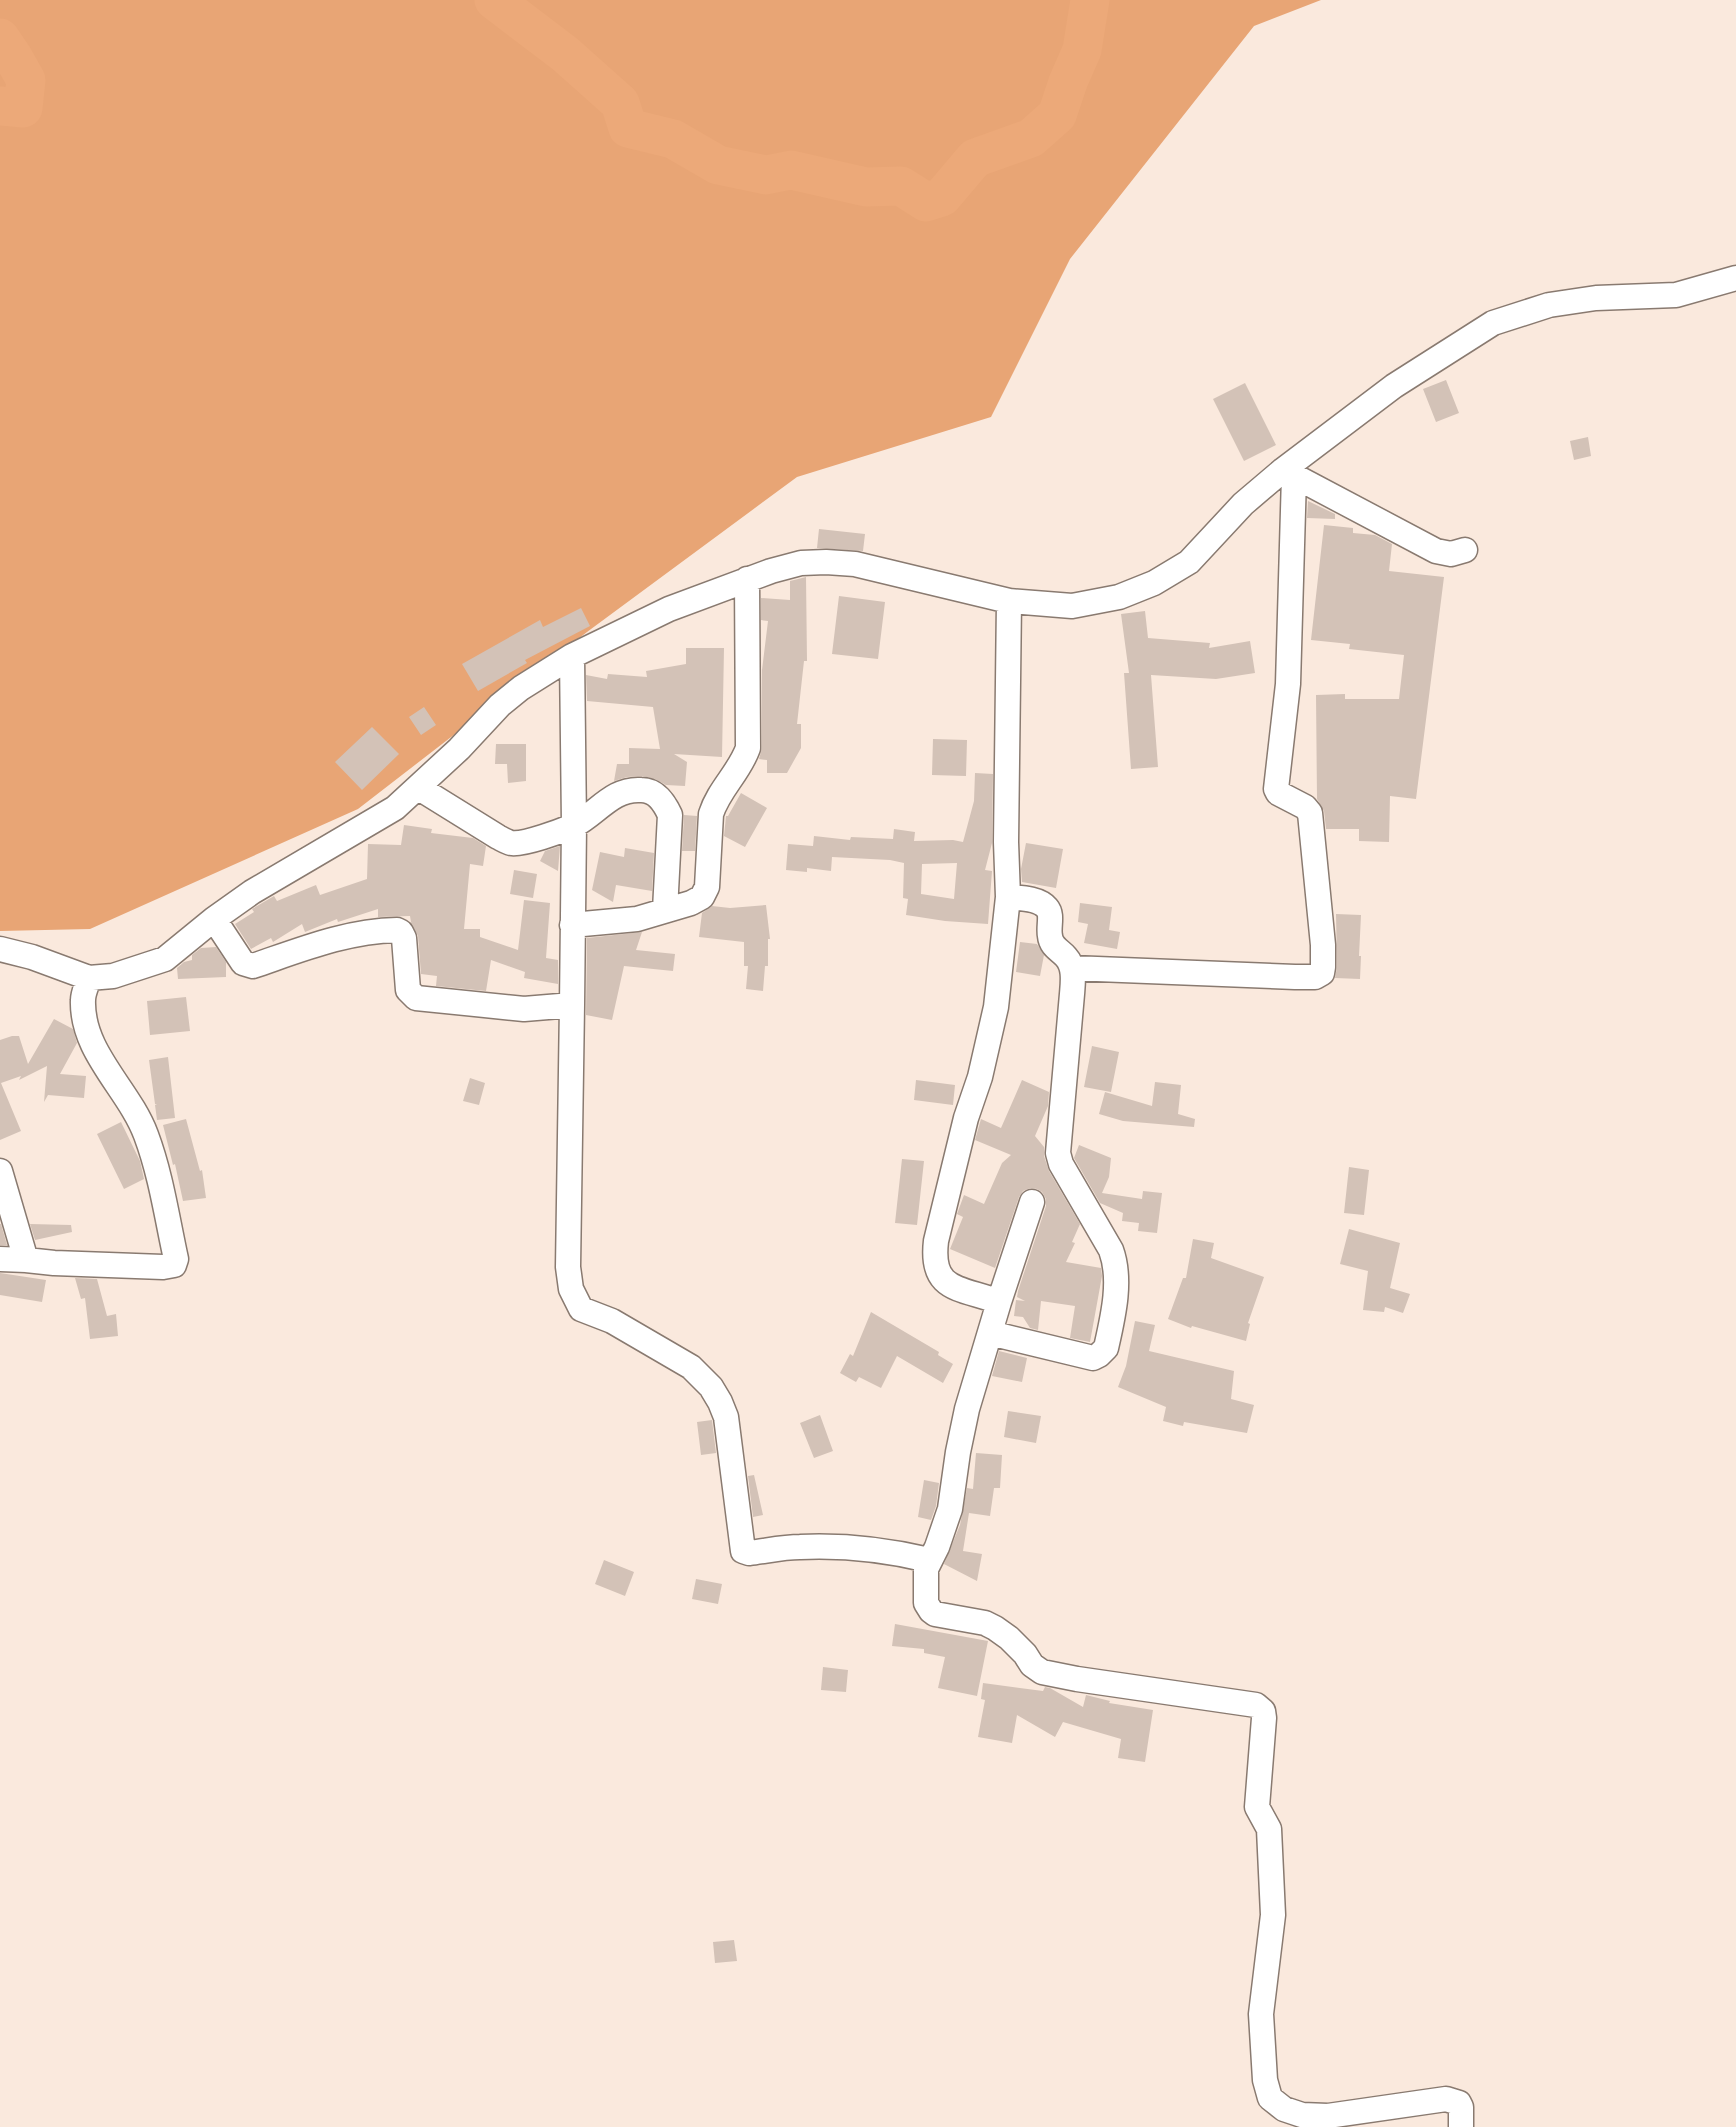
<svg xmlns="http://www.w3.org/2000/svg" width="1736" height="2127" font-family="Signika,sans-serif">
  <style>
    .forest { fill: #e8a575 }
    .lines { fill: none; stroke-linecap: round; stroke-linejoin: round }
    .river { stroke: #eca979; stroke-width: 39 }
    .building { fill: #d3c2b7; fill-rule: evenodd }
    .minor-casing { stroke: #897a70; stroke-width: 27 }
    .minor { stroke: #fff; stroke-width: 24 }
  </style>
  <rect width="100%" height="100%" fill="#fae9dd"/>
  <path class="forest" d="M0,0H1321L1254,26L1070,259L991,417L797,477L587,632L358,809L90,929L0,931Z"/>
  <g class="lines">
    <path class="river" d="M494,0L565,54L620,103L628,128L673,139L718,165L766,175L791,170L866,187L901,186L926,202L942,197L975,158L1031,138L1057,115L1068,82L1082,50L1090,0
      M0,38L13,57L26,80L23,108L0,106"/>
  </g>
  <path class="building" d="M1446,380L1459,413L1436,422L1423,389Z
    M1245,383L1276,445L1244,461L1213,399Z
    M1588,437L1591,456L1574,460L1570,441Z
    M1308,501L1335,514V519L1307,518Z
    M1324,525L1353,528V533L1375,535L1392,544L1389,571L1444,577L1416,799L1390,796L1389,842L1359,841V829H1326L1324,811L1317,799L1316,695L1345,694V699H1399L1404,655L1349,649L1350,644L1311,640Z
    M819,529L865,534L863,551L817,548Z
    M806,577L807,661H804L797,724H801V748L787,773H767V760L759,759L762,748V670L768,621L761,620V598L790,600V581Z
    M839,596L885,602L878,659L832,654Z
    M581,608L590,626L525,660L527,663L478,691L462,664L540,620L543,627Z
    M1145,611L1148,638L1210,643L1209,648L1250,641L1255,673L1216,679L1151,675L1158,767L1131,769L1124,673H1129L1121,614Z
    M686,648H724L722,757L674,754L687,762L685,786L666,785L655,779L642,776L627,777L614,781L617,764H629V748L660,749L653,707L587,701L586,675L607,679L608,674L647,677L646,671L686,664Z
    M424,707L436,725L421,735L409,717Z
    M372,727L399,754L362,790L335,762Z
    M933,739L967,740L966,776L932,775Z
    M496,744H526V781L508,783L507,764H495Z
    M975,773L993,774L992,843L985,870L992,871L988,924L945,921L906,915L908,899L903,898L904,863L890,860L832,857L831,871L807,868V872L786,870L788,844L813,846L814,836L850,840L851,837L893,839L894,829L915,832L914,841L953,840L963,842L974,801ZM957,863L954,899L921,894L922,864Z
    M741,793L767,808L745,847L724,836L726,816H728Z
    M684,815L697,816L695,851H682Z
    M404,825L432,829L431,833L473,838L486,846L483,866L470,864L464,929H480V937L518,950L524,900L550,903L546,958L558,960V984L524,978L525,972L491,960L486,991L436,986L437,976L421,974L418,936L411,922L410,916L378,917V909L338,922L337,919L305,932L302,924L273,942L271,938L251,949L235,924L254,912L252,909L274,896L277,901L316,885L320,895L367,879L368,844L401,845Z
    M1026,843L1063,849L1056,888L1022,882L1021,869Z
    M560,846L558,871L540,861L545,851Z
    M625,848L654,853L652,891L616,885L613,902L592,890L600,852L624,857Z
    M514,870L537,874L533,898L510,894Z
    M1080,903L1112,907L1109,930L1120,932L1117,949L1084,943L1088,924L1078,922Z
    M766,905L770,939H768V966H765L763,991L746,989L748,966H744V942L699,937L702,913L712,906L730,908Z
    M1336,914L1361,915L1359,956H1361L1360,979L1335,978L1337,967Z
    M642,932L636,950L675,954L673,971L624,966L612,1020L586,1015L587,938Z
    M1020,942L1037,944L1044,955L1040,976L1016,972Z
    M216,947L226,962V977L178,979L177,968L184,962L192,960V955L201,948Z
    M186,997L190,1031L150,1035L147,1001Z
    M54,1019L73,1029L77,1043L60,1074L86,1076L84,1098L48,1095L44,1102L47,1066L19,1080L21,1076L1,1083L21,1131L0,1140V1040L12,1036H19L28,1064Z
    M1092,1046L1119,1052L1111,1092L1084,1087Z
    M168,1057L175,1118L157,1120L155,1105L157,1104H155L149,1060Z
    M470,1078L485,1083L479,1105L463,1101Z
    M916,1080L955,1085L953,1105L914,1100Z
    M1022,1080L1049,1092L1048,1106L1035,1136L1044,1147V1156L1049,1171L1080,1224L1072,1242L1075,1243L1066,1262L1101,1268L1102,1276L1090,1342L1070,1338L1075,1306L1041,1301L1038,1330L1030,1328L1023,1317L1014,1316L1016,1300L1025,1301L1017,1297L1018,1291L1046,1206V1199L1042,1192L1037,1189L1030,1188L1023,1191L1019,1197L995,1268L950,1249L963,1217L957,1214L964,1195L984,1204L1002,1163L1011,1155L975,1140L981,1119L1001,1128Z
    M1155,1082L1181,1085L1178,1114L1195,1119L1194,1127L1123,1121L1099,1114L1105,1092L1152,1106Z
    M186,1119L200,1171L202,1170L206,1198L183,1201L175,1164L173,1165L163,1125Z
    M121,1122L140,1161L144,1179L124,1189L97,1134Z
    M1079,1145L1111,1158L1109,1177L1102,1193L1142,1199L1143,1191L1162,1193L1157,1233L1138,1231L1139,1223L1122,1221L1123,1213L1100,1203L1074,1158Z
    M902,1159L924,1161L917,1225L895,1223Z
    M1349,1167L1369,1170L1364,1215L1344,1213Z
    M0,1224H1L7,1245H0Z
    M30,1224L71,1225L72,1232L35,1240Z
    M1349,1229L1400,1243L1390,1288L1410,1294L1403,1313L1385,1307L1384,1312L1363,1310L1368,1271L1340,1264Z
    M1193,1239L1214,1243L1211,1258L1264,1277L1248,1323L1250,1324L1246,1341L1192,1326L1191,1328L1168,1319L1183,1278H1186Z
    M0,1273L46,1280L42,1302L0,1295Z
    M75,1278L97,1279L107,1316L116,1314L118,1336L90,1339L85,1298L81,1299Z
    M871,1312L939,1352L938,1355L953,1364L943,1383L897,1356L881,1388L859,1377L856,1382L840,1373L850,1354L853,1356Z
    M1135,1321L1155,1325L1149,1351L1234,1371L1231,1399L1254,1405L1247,1433L1184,1422L1183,1426L1163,1421L1166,1407L1118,1387L1126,1366Z
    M999,1351L1027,1358L1022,1382L992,1376Z
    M1008,1411L1041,1416L1036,1443L1004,1437Z
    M820,1415L833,1451L814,1458L800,1423Z
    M712,1420L716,1453L701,1455L697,1422Z
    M976,1453L1002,1455L1000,1488H994L990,1516L969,1513L963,1551L982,1554L977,1581L944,1564L960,1525L967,1488L973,1489Z
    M754,1475L763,1515L753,1517L748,1476Z
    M924,1480L939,1483L936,1506L931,1520L918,1517Z
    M604,1560L634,1572L625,1596L595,1584Z
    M696,1579L722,1584L718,1604L692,1599Z
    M895,1624L988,1641L977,1696L938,1688L945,1657L924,1653V1649L892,1646Z
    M823,1667L848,1670L846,1692L821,1690Z
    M983,1683L1043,1691L1045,1687L1050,1688L1083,1707L1086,1695L1110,1701L1109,1703L1153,1710L1145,1762L1118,1758L1121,1739L1063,1722L1055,1737L1017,1715L1012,1743L978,1737L985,1700L981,1699Z
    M734,1940L737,1961L715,1963L713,1942Z"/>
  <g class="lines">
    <defs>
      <path id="minor" d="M1283,470L1436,551L1451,554L1465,550
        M1009,601L1006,842L1008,897L996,1007L980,1077L966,1118L936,1241C930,1292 960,1287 999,1302L967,1409L958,1452L950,1509L937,1547L926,1569V1603L931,1611L935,1614L985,1623L995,1628L1009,1638L1025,1654L1032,1665L1042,1672L1077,1679L1256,1705L1263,1711L1264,1718L1257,1807L1269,1829L1273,1915L1261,2014L1265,2080L1270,2098L1284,2109L1302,2115L1328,2116L1446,2099L1459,2103L1461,2107V2127
        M419,788L498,837C502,839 507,842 511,843C524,845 561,831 573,826C597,814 612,788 641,790C656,790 664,802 670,815L665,910
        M214,919L243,963L253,966C300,950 346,931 397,930L401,932L404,938L408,990L416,998L524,1009L572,1005L574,825L572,656
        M572,925L637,919L691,903L702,897L707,887L711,814C719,789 739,773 748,748L747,579
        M0,949L32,957L89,978
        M1072,968L1295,977H1315L1322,973L1323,967V945L1310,813L1305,807L1278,793L1276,789L1288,684L1294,476
        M572,1005L568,1267L571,1289L581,1309L612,1321L691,1367L711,1387L720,1402L726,1417L743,1551L749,1553C766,1551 783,1547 800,1547C843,1545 887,1550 929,1560
        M0,1171L26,1260L54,1263L163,1267L174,1265L176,1259C167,1218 161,1175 146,1135C129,1089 81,1052 83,1000C83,993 87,985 89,978L113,976L165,959L214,919L252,892L395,808L459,749L500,705L521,688L572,656L669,609L771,571L801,563L826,562L855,564L1009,601L1072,606L1119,597L1154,583L1189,562L1243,504L1283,470L1394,386L1493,323L1549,305L1596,298L1676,295L1736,278
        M0,1259L26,1260
        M999,1302L1032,1202
        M990,1333L1093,1358L1099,1355L1106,1348C1113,1317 1122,1280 1111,1250L1061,1164L1058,1153L1072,994C1073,982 1075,967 1066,957C1060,950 1051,947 1050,936C1048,927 1053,915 1047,908C1039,898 1020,898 1008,897"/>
    </defs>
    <use href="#minor" class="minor-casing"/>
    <use href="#minor" class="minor"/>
  </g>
</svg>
